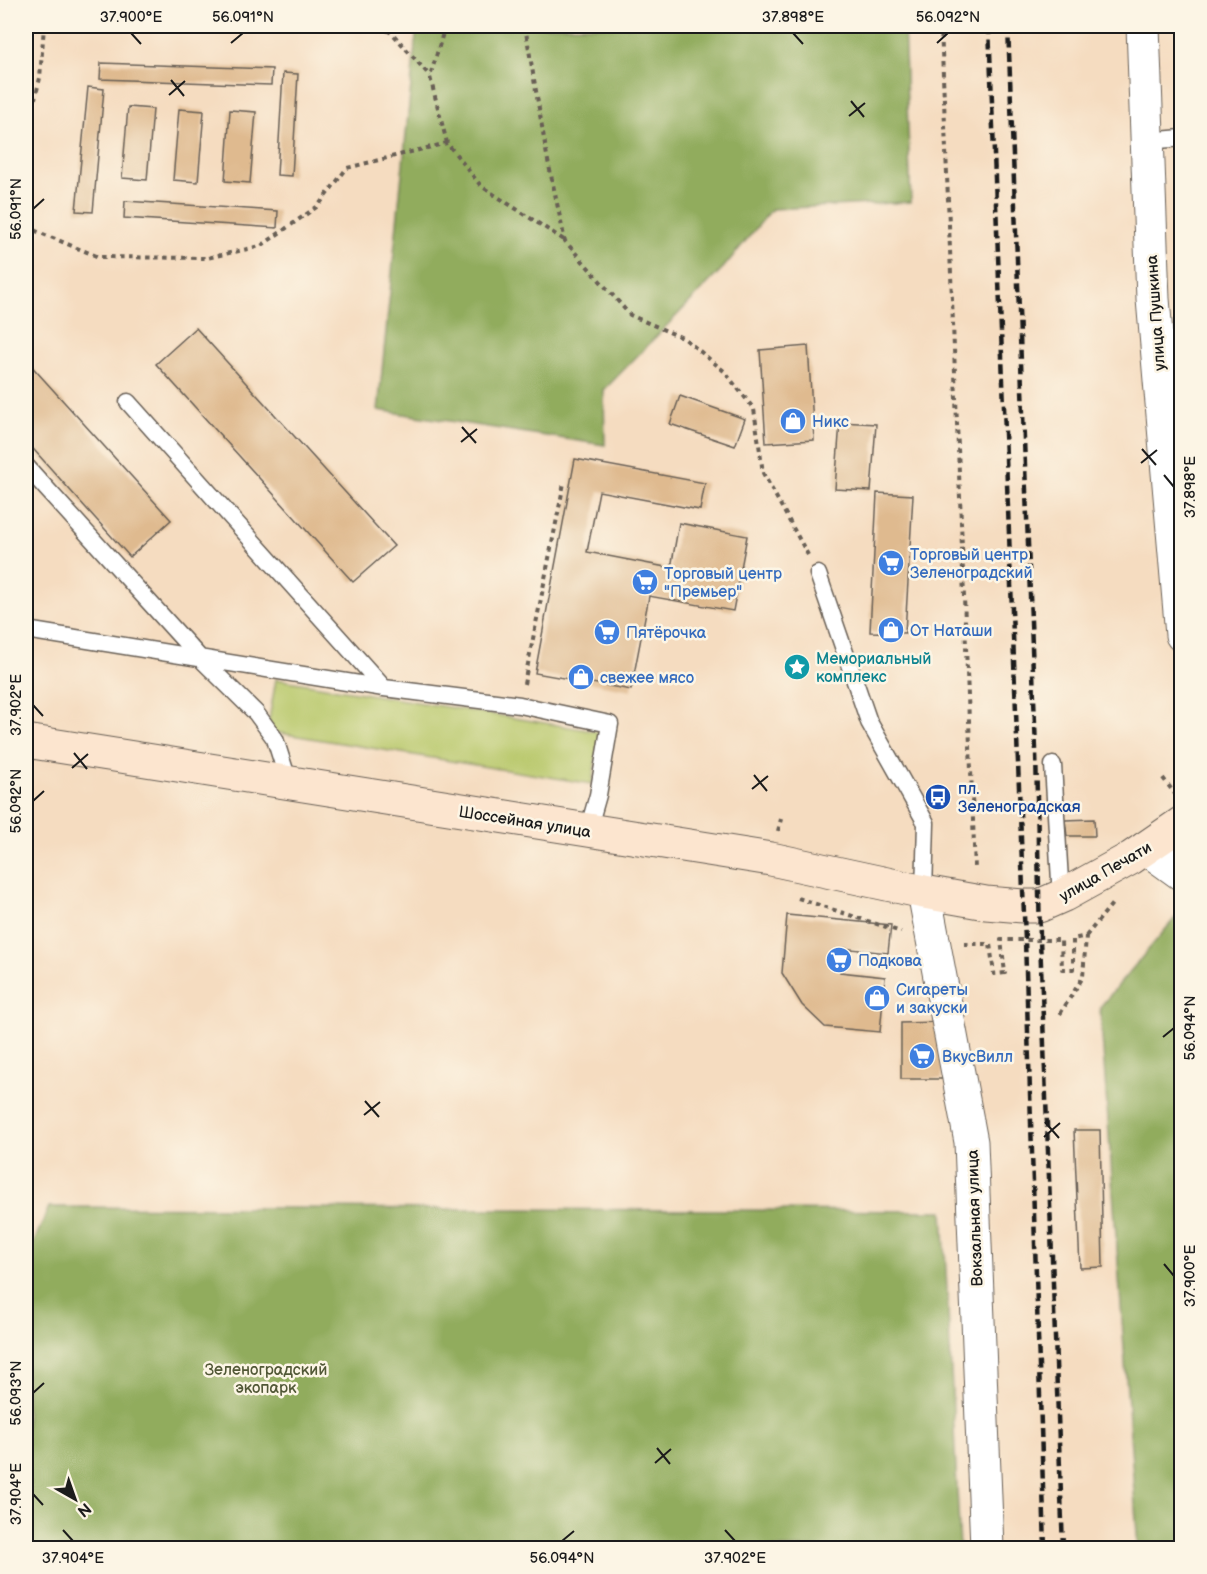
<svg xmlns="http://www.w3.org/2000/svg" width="1207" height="1574" font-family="'Balsamiq Sans',sans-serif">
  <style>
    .green { fill: #b7c769; stroke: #6a7242; stroke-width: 1.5 }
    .forest { fill: #91ac5d; stroke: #56643c; stroke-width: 1.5 }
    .building { fill: #dfba8f }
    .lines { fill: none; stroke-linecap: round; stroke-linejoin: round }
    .lane-casing { stroke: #685f55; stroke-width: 19 }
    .street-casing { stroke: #685f55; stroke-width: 35 }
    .secondary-casing { stroke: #685f55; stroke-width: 35 }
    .path { stroke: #685f55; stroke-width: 4; stroke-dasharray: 4.5 4.5; stroke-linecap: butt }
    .lane { stroke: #fff; stroke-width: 16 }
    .street { stroke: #fff; stroke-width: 33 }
    .secondary { stroke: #fce5cf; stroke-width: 33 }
    .rail { stroke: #1c1c1c; stroke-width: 4.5; stroke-dasharray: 9 4.5; stroke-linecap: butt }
    .ticks { fill: none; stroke: #1c1c1c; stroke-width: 2 }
    .labels { text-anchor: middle; stroke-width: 5; stroke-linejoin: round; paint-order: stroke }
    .street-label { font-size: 16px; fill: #1c1c1c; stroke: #fcf5e5 }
    .shop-label { font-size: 16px; fill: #366cbe; stroke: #fcf5e5; text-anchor: start }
    .culture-label { font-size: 16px; fill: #0d838f; stroke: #fcf5e5; text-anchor: start }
    .transit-label { font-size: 16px; fill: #164399; stroke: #fcf5e5; text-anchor: start }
    .park-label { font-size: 16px; fill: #525837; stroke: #fcf5e5 }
    .neatline { fill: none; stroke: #1c1c1c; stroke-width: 2 }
    .ticks-label { font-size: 15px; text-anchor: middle; fill: #1c1c1c }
  </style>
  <rect width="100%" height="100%" fill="#fcf5e5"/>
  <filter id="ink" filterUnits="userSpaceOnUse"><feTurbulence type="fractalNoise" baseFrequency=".0167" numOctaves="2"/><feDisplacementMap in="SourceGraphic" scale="12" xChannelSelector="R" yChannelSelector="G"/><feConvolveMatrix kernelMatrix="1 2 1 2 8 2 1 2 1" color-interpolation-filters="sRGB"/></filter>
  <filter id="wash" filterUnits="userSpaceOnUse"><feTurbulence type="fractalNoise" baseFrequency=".008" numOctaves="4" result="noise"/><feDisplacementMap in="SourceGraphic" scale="24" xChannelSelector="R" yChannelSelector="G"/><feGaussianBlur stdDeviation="1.35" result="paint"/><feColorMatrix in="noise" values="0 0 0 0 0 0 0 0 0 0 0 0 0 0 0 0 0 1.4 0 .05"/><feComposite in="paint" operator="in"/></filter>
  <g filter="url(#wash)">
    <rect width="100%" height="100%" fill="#f5dcc0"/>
    <path class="green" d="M276,679L600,732L592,784L267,731Z"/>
    <path class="forest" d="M417,26H904L911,202L772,209L724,267L604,390L605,445L378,410Z
      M1175,918L1182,919L1181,1548H1138L1100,1007Z
      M49,1207L943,1211L960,1548H26V1260Z"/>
    <g id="blocks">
      <path class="building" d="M101,63L272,69L271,85L100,79Z
        M283,73L298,74L292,176L277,175Z
        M88,87L104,89L93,212L76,211Z
        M128,107L153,109L147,180L122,178Z
        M179,109L204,111L198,182L173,180Z
        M230,110L256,112L250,183L225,181Z
        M125,201L278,211L277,228L124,218Z
        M196,328L394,546L353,582L156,364Z
        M808,346L814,440L766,443L760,350Z
        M26,360L171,520L130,557L26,441Z
        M680,396L745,419L735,446L670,424Z
        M840,422L876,424L871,491L835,489Z
        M575,459L705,483L700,510L599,491L587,552L671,568L679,523L747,536L733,611L649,596L631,690L535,673Z
        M877,493L913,495L905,633L870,632Z
        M1094,819L1095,836H1067L1065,820Z
        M787,915L891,925L888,953L842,948L840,972L885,977L880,1032L825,1027L802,1005L782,973Z
        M942,1022V1079H901V1023Z
        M1074,1130H1100L1103,1267L1080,1268Z"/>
    </g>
  </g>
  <g filter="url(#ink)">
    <use href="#blocks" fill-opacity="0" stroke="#685f55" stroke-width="1.5"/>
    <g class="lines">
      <defs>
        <path id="lane" d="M1147,141L1182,138
          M128,402L384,688
          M26,466L199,657L256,713L275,739L289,783
          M818,574L869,722L926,823L924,892
          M26,630L384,688L520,705L610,724L598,795L588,830
          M1053,765L1060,881L1064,895"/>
        <path id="street" d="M1143,26L1153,299L1182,635
          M1146,848L1182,874
          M924,892L971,1142L987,1548"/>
        <path id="secondary" d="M26,741L771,859L924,892L986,903L1023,906H1039L1064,895L1131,858L1182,823"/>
      </defs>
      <use href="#lane" class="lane-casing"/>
      <use href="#street" class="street-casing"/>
      <use href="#secondary" class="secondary-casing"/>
      <path class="path" d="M379,26L392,33L430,76
        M445,26L430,77L447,143L481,186L564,240
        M525,26L547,156L565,241L630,315L685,339L724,371L754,409L763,473L808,555
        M941,26L975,870
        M26,135L40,78L44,26
        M26,227L99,257L207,258L261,246L318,206L347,168L447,143
        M524,684L564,483
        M1163,778L1175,794
        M778,831L781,819
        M798,898L901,932
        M1086,936L1112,904
        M964,944H990L994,974L1005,973L1001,940H1061L1062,969H1073V939L1086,936L1083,977L1060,1014"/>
      <use href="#lane" class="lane"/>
      <use href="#street" class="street"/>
      <use href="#secondary" class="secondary"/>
      <path class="rail" d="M989,26L1025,940L1045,1548
        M1008,26L1036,750L1040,939L1063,1548"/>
    </g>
  </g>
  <path class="ticks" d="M131,33L141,44M793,33L803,44M231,43L243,33M937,43L948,33M171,80L184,96M169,95L185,81M851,101L864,117M849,116L865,103M33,209L44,199M462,427L476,443M461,442L477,429M1142,449L1156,465M1141,463L1157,450M1164,475L1174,487M33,705L43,716M74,753L87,769M72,768L88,754M754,775L767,791M752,789L768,776M33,801L44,791M1163,1037L1174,1028M365,1101L379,1117M364,1115L380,1102M1045,1122L1059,1138M1044,1137L1060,1123M1164,1264L1174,1276M33,1393L44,1383M657,1448L670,1464M655,1463L671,1449M33,1494L43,1505M63,1530L73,1541M725,1530L735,1541M562,1541L574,1531"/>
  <defs>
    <symbol id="shop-disc" viewBox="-11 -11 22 22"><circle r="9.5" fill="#3f7fe0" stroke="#fcf5e5"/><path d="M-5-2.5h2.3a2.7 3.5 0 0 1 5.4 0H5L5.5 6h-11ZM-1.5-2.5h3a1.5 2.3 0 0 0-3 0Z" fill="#fff"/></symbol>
    <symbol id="supermarket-disc" viewBox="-11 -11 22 22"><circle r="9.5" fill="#3f7fe0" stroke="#fcf5e5"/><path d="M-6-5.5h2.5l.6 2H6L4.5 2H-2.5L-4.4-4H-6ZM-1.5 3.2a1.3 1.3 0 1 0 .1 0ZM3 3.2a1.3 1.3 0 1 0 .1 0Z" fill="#fff"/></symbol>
    <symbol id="sight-disc" viewBox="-11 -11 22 22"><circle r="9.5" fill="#0f9aa8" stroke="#fcf5e5"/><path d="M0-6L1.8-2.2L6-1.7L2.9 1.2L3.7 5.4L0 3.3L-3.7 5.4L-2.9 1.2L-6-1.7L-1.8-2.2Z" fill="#fff"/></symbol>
    <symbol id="bus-disc" viewBox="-11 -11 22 22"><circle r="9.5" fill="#1a4fb4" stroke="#fcf5e5"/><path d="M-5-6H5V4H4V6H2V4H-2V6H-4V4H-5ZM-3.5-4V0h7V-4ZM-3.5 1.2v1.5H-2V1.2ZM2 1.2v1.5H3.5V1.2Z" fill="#fff"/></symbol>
  </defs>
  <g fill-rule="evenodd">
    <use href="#shop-disc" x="778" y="406" width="30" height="30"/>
    <use href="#supermarket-disc" x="876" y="548" width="30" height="30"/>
    <use href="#supermarket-disc" x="630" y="567" width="30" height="30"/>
    <use href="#shop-disc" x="876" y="615" width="30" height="30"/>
    <use href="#supermarket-disc" x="592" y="617" width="30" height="30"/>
    <use href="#sight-disc" x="782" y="652" width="30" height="30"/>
    <use href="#shop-disc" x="566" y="662" width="30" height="30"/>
    <use href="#bus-disc" x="923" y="782" width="30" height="30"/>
    <use href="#supermarket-disc" x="824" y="945" width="30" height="30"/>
    <use href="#shop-disc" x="862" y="983" width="30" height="30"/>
    <use href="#supermarket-disc" x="907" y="1041" width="30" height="30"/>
  </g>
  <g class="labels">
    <g class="street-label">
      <text transform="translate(1155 313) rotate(-94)" y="6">улица Пушкина</text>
      <text transform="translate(525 821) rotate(9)" y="6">Шоссейная улица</text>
      <text transform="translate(1105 871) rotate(-30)" y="6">улица Печати</text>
      <text transform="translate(974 1218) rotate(-92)" y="6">Вокзальная улица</text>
    </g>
    <g class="shop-label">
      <text x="812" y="427">Никс</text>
      <text x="910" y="560">Торговый центр<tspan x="910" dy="18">Зеленоградский</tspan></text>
      <text x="664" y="579">Торговый центр<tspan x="664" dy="18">"Премьер"</tspan></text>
      <text x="910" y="636">От Наташи</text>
      <text x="626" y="638">Пятёрочка</text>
      <text x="600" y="683">свежее мясо</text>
      <text x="858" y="966">Подкова</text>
      <text x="896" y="995">Сигареты<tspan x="896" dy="18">и закуски</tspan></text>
      <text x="942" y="1062">ВкусВилл</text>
    </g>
    <g class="culture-label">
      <text x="816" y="664">Мемориальный<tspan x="816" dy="18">комплекс</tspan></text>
    </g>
    <g class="transit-label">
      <text x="958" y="794">пл.<tspan x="958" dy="18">Зеленоградская</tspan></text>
    </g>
    <g class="park-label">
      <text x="266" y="1375">Зеленоградский<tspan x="266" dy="18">экопарк</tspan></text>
    </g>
  </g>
  <rect width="1207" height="1574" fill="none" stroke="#fcf5e5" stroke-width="66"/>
  <g transform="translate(75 1499) rotate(140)" stroke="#fcf5e5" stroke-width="4.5" paint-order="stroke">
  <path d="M0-4.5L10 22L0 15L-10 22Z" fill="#1c1c1c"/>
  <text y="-9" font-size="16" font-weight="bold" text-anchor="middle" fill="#1c1c1c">N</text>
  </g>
  <rect x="33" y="33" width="1141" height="1508" class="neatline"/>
  <g class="ticks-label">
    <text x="131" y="22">37.900°E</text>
    <text x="243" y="22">56.091°N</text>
    <text x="793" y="22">37.898°E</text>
    <text x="948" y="22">56.092°N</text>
    <text transform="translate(16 209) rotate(-90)" y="5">56.091°N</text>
    <text transform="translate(1190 487) rotate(-90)" y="5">37.898°E</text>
    <text transform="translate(16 705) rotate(-90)" y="5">37.902°E</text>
    <text transform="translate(16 801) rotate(-90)" y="5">56.092°N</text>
    <text transform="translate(1190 1028) rotate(-90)" y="5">56.094°N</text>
    <text transform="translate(1190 1276) rotate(-90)" y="5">37.900°E</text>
    <text transform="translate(16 1393) rotate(-90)" y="5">56.093°N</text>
    <text transform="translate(16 1494) rotate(-90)" y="5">37.904°E</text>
    <text x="73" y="1563">37.904°E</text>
    <text x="562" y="1563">56.094°N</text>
    <text x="735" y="1563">37.902°E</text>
  </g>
</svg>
